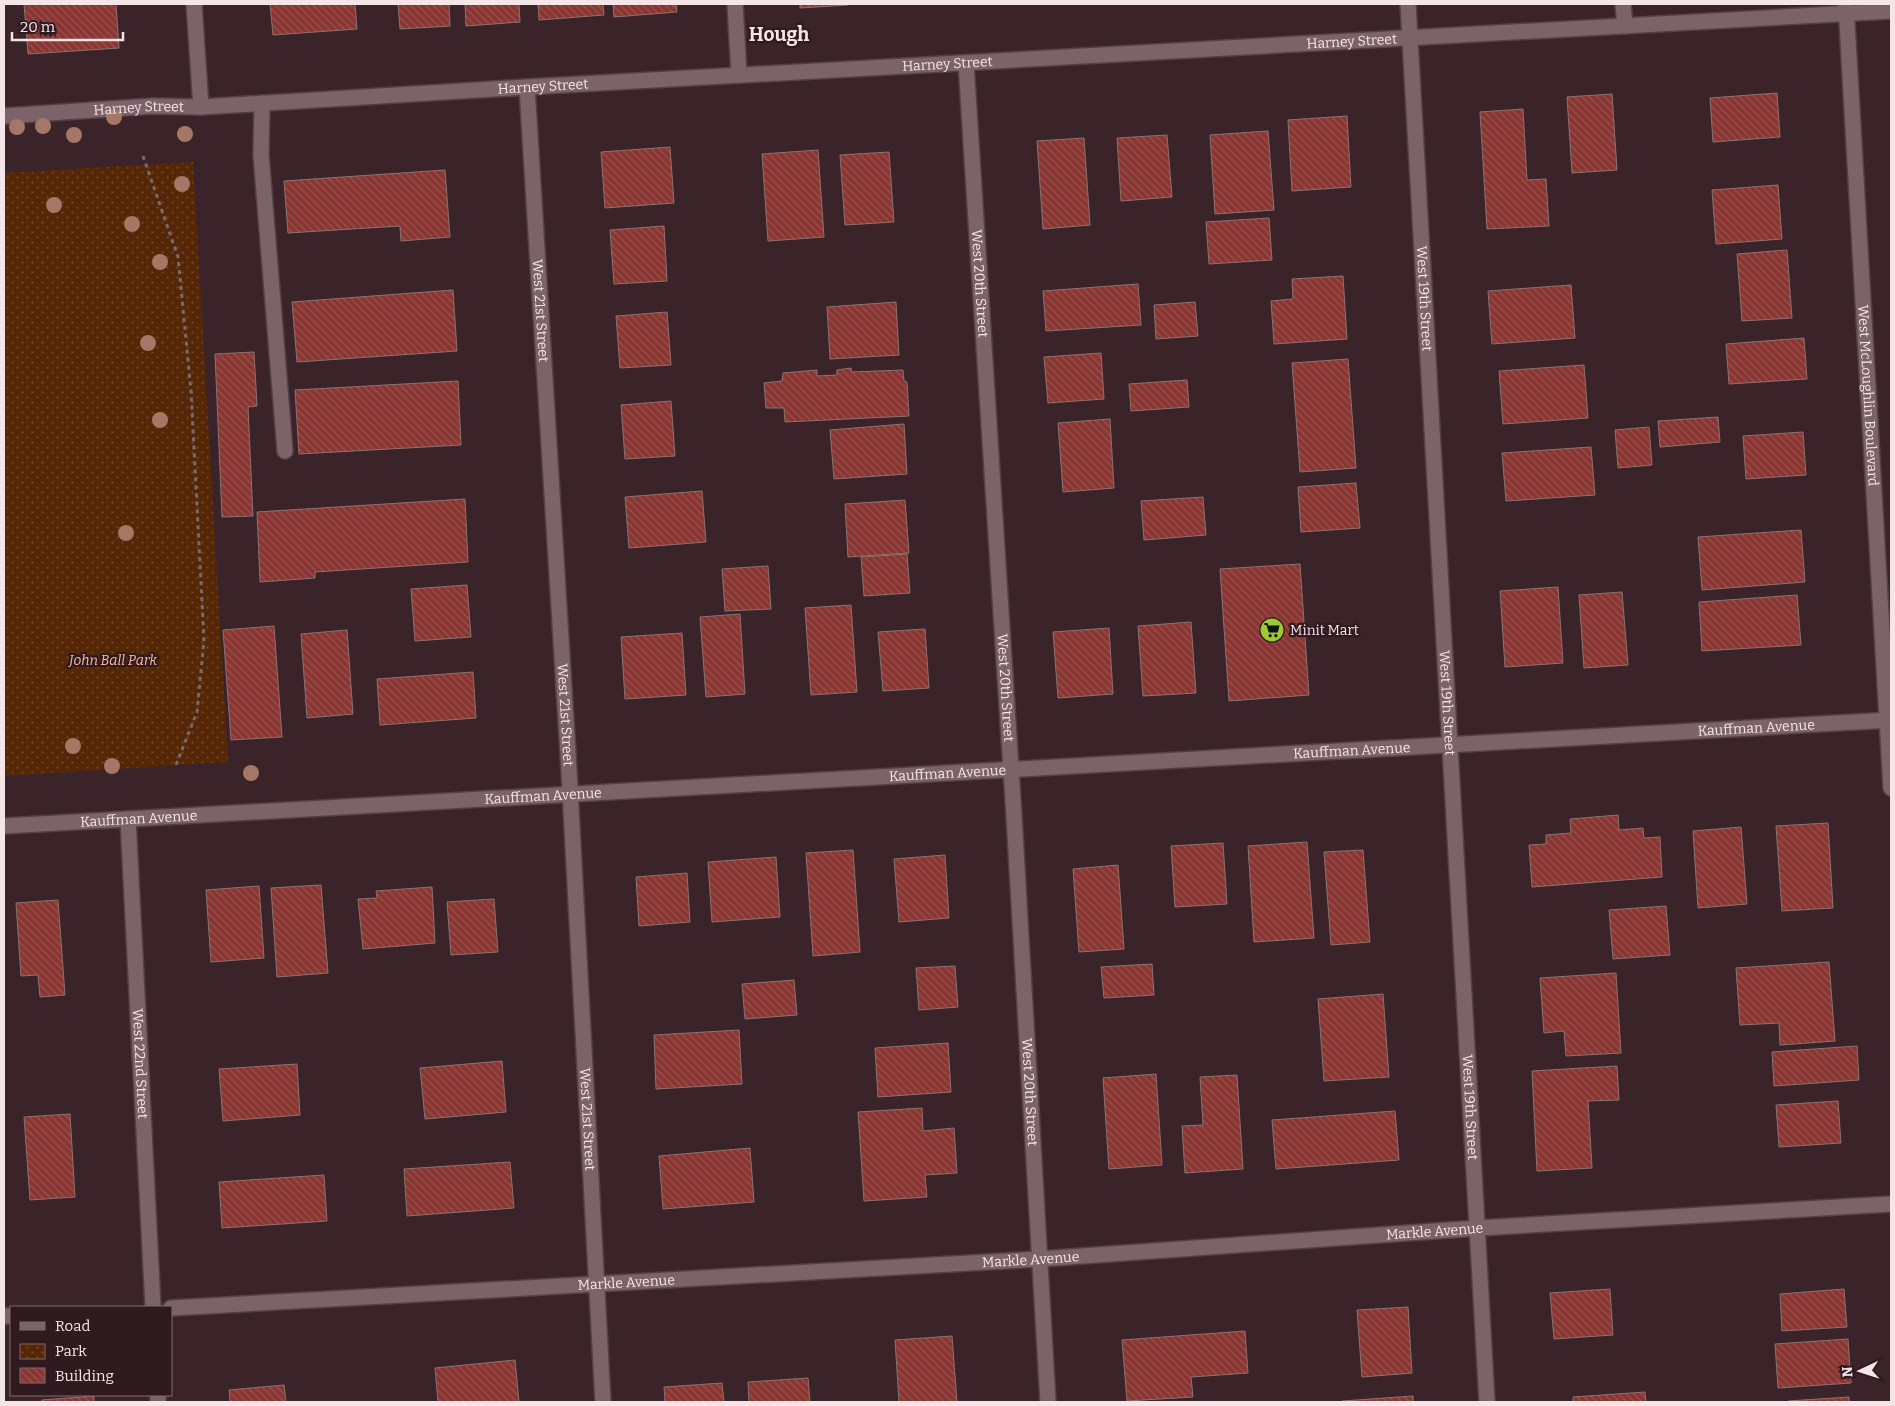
<svg xmlns="http://www.w3.org/2000/svg" width="1895" height="1406" font-family="Bitter,serif">
  <style>
    .park { fill: url(#park-dots) }
    .building { fill: url(#building-back-hatch); stroke: #8d726f }
    .lines { fill: none; stroke-linecap: round; stroke-linejoin: round }
    .lane-casing { stroke: #534146; stroke-width: 18 }
    .street-casing { stroke: #534146; stroke-width: 18 }
    .secondary-casing { stroke: #534146; stroke-width: 18 }
    .path { stroke: #7c696e; stroke-width: 3; stroke-dasharray: 4 4; stroke-linecap: butt }
    .lane { stroke: #7c6269; stroke-width: 15 }
    .street { stroke: #7c6269; stroke-width: 15 }
    .secondary { stroke: #7c6269; stroke-width: 15 }
    .tree { fill: #a47766 }
    .labels { text-anchor: middle; stroke-width: 4.5; stroke-linejoin: round; paint-order: stroke }
    .street-label { font-size: 14px; fill: #f4e5e9; stroke: #2f1a20 }
    .poi-label { font-size: 14px; fill: #f4e5e9; stroke: #2f1a20; text-anchor: start }
    .park-label { font-size: 14px; font-style: italic; fill: #fabb98; stroke: #2f1a20 }
    .district-label { font-size: 19px; font-weight: bold; fill: #f4e5e9; stroke: #2f1a20 }
  </style>
  <defs>
    <pattern id="park-dots" width="8" height="8" patternUnits="userSpaceOnUse" patternTransform="scale(1.25)"><rect width="8" height="8" fill="#552706"/><path d="M2 2h.1M6 6h.1" fill="none" stroke="#6e462a" stroke-width="1.8" stroke-linecap="round"/></pattern>
    <pattern id="building-back-hatch" width="6" height="6" patternUnits="userSpaceOnUse" patternTransform="scale(1.25)"><rect width="6" height="6" fill="#893531"/><path d="M-1 5l2 2M0 0l6 6M5-1l2 2" fill="none" stroke="#9a524f"/></pattern>
  </defs>
  <rect width="100%" height="100%" fill="#3a242a"/>
  <path class="park" d="M193,162L228,762L4,776V173Z"/>
  <path class="building" d="M24,4H116L119,48L28,54Z
    M270,4H362H355L357,29L273,35Z
    M398,4H449L450,26L400,29Z
    M465,4H519L520,22L466,26Z
    M538,4H603L604,15L539,20Z
    M613,4H676L677,12L614,17Z
    M800,4H848V5L800,8Z
    M1777,93L1780,137L1713,142L1710,98Z
    M1612,94L1617,170L1572,173L1567,97Z
    M1523,109L1527,180L1546,179L1549,226L1487,229L1480,112Z
    M1347,116L1351,187L1292,191L1288,120Z
    M1268,131L1274,210L1215,214L1210,135Z
    M1167,135L1172,197L1121,201L1117,138Z
    M1084,138L1090,225L1043,229L1037,141Z
    M670,147L674,203L605,208L601,152Z
    M818,150L824,237L768,241L762,154Z
    M889,152L894,222L845,225L840,155Z
    M445,170L450,237L401,241L400,226L288,233L284,181Z
    M1778,185L1782,239L1716,244L1712,190Z
    M1269,218L1272,260L1209,264L1206,222Z
    M664,226L667,281L614,284L610,230Z
    M1787,250L1792,318L1742,321L1737,254Z
    M1343,276L1347,339L1274,344L1271,301L1293,299L1292,279Z
    M1138,284L1141,325L1046,331L1043,291Z
    M1571,285L1575,338L1492,344L1488,291Z
    M453,290L457,351L297,362L292,302Z
    M896,302L899,355L830,359L827,307Z
    M1195,302L1198,336L1156,339L1154,305Z
    M667,312L671,365L620,368L616,316Z
    M1804,338L1807,379L1729,384L1726,344Z
    M254,352L257,406L248,407L253,516L222,517L215,354Z
    M1101,353L1104,399L1048,403L1044,357Z
    M1348,359L1356,468L1300,472L1292,363Z
    M1584,365L1588,418L1503,424L1499,371Z
    M851,368L852,372L903,370L904,381L907,382L909,416L785,422L784,408H766L764,383L782,381L783,373L817,370V376L837,375V370Z
    M1187,380L1189,407L1131,411L1129,384Z
    M458,381L461,445L299,454L295,390Z
    M671,401L675,456L625,459L621,405Z
    M1718,417L1720,442L1660,447L1658,421Z
    M1110,419L1114,488L1063,492L1058,423Z
    M904,424L907,474L834,479L830,430Z
    M1649,427L1652,465L1618,468L1615,430Z
    M1803,432L1806,475L1746,479L1743,436Z
    M1591,447L1595,495L1506,501L1502,453Z
    M1356,483L1360,528L1301,532L1298,487Z
    M702,491L706,542L629,548L625,497Z
    M1203,497L1206,535L1144,540L1141,501Z
    M465,499L468,562L315,572V578L260,582L257,512Z
    M905,500L909,553L848,557L845,504Z
    M1801,530L1805,582L1702,590L1698,537Z
    M907,554L910,593L864,596L861,557Z
    M1300,564L1309,695L1229,701L1220,569Z
    M768,566L771,609L725,611L722,569Z
    M467,585L471,637L415,641L411,589Z
    M1558,587L1563,663L1505,667L1500,591Z
    M1622,592L1628,665L1584,668L1579,595Z
    M1797,595L1801,645L1702,651L1699,602Z
    M851,605L857,692L811,695L805,608Z
    M740,614L745,694L706,697L700,617Z
    M1191,622L1196,693L1143,696L1138,626Z
    M274,626L282,737L231,740L223,630Z
    M1109,628L1113,694L1058,698L1053,632Z
    M925,629L929,688L883,691L878,632Z
    M347,630L353,714L307,718L301,634Z
    M682,633L686,695L625,699L621,637Z
    M473,672L476,718L380,725L377,679Z
    M1618,815L1619,830L1643,828L1644,838L1660,837L1662,877L1532,887L1529,845L1546,844V835L1571,833L1570,819Z
    M1828,823L1833,908L1782,911L1776,826Z
    M1741,827L1747,904L1698,908L1693,831Z
    M1307,842L1314,938L1254,942L1248,846Z
    M1223,843L1227,904L1175,907L1171,846Z
    M853,850L860,952L813,956L806,853Z
    M1363,850L1370,942L1331,945L1324,852Z
    M945,855L949,918L899,922L894,859Z
    M776,857L780,917L712,922L708,862Z
    M1118,865L1124,949L1079,952L1073,869Z
    M687,873L690,922L639,926L636,877Z
    M321,885L328,973L277,977L271,888Z
    M259,886L264,958L211,962L206,890Z
    M432,887L435,943L363,949L358,899L377,898L376,891Z
    M494,899L498,952L451,955L447,902Z
    M58,900L65,995L40,997L38,975L21,976L16,903Z
    M1666,906L1670,955L1613,959L1609,910Z
    M1829,962L1835,1041L1780,1045L1779,1023L1740,1025L1736,968Z
    M1152,964L1154,995L1104,998L1101,967Z
    M955,966L958,1007L919,1010L916,968Z
    M1616,973L1621,1053L1566,1056L1564,1031L1544,1033L1540,978Z
    M794,980L797,1015L745,1019L742,984Z
    M1383,994L1389,1077L1324,1081L1318,999Z
    M739,1030L742,1084L656,1089L654,1035Z
    M948,1043L951,1092L878,1097L875,1048Z
    M1857,1046L1859,1080L1774,1086L1772,1052Z
    M502,1061L506,1112L425,1119L420,1068Z
    M297,1064L300,1115L223,1121L219,1069Z
    M1617,1066L1619,1100L1588,1101L1592,1168L1537,1171L1532,1071Z
    M1156,1074L1162,1165L1109,1169L1103,1078Z
    M1237,1075L1243,1169L1185,1173L1182,1126L1203,1125L1200,1077Z
    M1838,1101L1841,1143L1779,1147L1776,1105Z
    M922,1108L923,1131L954,1128L957,1173L925,1175L927,1197L864,1201L858,1112Z
    M1395,1111L1399,1160L1276,1169L1272,1120Z
    M70,1114L75,1197L30,1200L24,1117Z
    M750,1148L754,1202L663,1209L659,1156Z
    M510,1162L514,1208L407,1216L404,1169Z
    M324,1175L327,1221L222,1228L219,1182Z
    M1610,1289L1613,1335L1554,1339L1550,1293Z
    M1844,1289L1847,1327L1782,1331L1780,1294Z
    M1408,1307L1412,1373L1362,1377L1357,1310Z
    M1245,1331L1248,1373L1191,1377L1193,1397L1127,1401L1122,1340Z
    M952,1336L957,1402H899L895,1340Z
    M1848,1339L1851,1383L1778,1388L1775,1344Z
    M515,1360L519,1402H438L435,1368Z
    M808,1378L810,1402H749L748,1382Z
    M722,1383L724,1402H665L664,1387Z
    M284,1385L286,1402H230L229,1390Z
    M1645,1392L1646,1402H1573V1397Z
    M94,1396V1402H42V1400Z
    M1413,1396V1402H1342V1401Z
    M1849,1397V1402H1789L1788,1401Z"/>
  <g class="lines">
    <defs>
      <path id="lane" d="M1623,4L1625,26
        M262,103L261,155L285,451"/>
      <g id="street">
        <path d="M194,4L201,107"/>
        <path d="M735,4L739,75"/>
        <path id="s1" d="M1408,4L1487,1402"/>
        <path id="s2" d="M1846,5L1891,788"/>
        <path id="s3" d="M966,63L1014,816L1048,1402"/>
        <path id="s4" d="M527,87L568,753L603,1402"/>
        <path id="s5" d="M4,116L153,106L201,107L527,87L1891,11"/>
        <path id="s6" d="M128,819L153,1307"/>
        <path id="s7" d="M171,1308L1040,1259L1478,1228L1891,1204"/>
        <path d="M4,1316H11"/>
        <path d="M158,1395V1402"/>
      </g>
      <g id="secondary">
        <path id="s8" d="M4,826L1891,720"/>
      </g>
    </defs>
    <use href="#lane" class="lane-casing"/>
    <use href="#street" class="street-casing"/>
    <use href="#secondary" class="secondary-casing"/>
    <path class="path" d="M143,156L178,257L191,391L204,640L197,712L176,765"/>
    <use href="#lane" class="lane"/>
    <use href="#street" class="street"/>
    <use href="#secondary" class="secondary"/>
  </g>
  <g class="tree">
    <circle cx="114" cy="117" r="8"/>
    <circle cx="43" cy="126" r="8"/>
    <circle cx="17" cy="127" r="8"/>
    <circle cx="185" cy="134" r="8"/>
    <circle cx="74" cy="135" r="8"/>
    <circle cx="182" cy="184" r="8"/>
    <circle cx="54" cy="205" r="8"/>
    <circle cx="132" cy="224" r="8"/>
    <circle cx="160" cy="262" r="8"/>
    <circle cx="148" cy="343" r="8"/>
    <circle cx="160" cy="420" r="8"/>
    <circle cx="126" cy="533" r="8"/>
    <circle cx="73" cy="746" r="8"/>
    <circle cx="112" cy="766" r="8"/>
    <circle cx="251" cy="773" r="8"/>
  </g>
  <defs>
    <symbol id="supermarket-disc" viewBox="-11 -11 22 22"><circle r="9.5" fill="#9cca32" stroke="#2f1a20"/><path d="M-6-5.5h2.5l.6 2H6L4.5 2H-2.5L-4.4-4H-6ZM-1.5 3.2a1.3 1.3 0 1 0 .1 0ZM3 3.2a1.3 1.3 0 1 0 .1 0Z" fill="#111"/></symbol>
  </defs>
  <g fill-rule="evenodd">
    <use href="#supermarket-disc" x="1258" y="616" width="28" height="28"/>
  </g>
  <g class="labels">
    <g class="street-label">
      <text dy="5" stroke="none"><textPath href="#s5" startOffset="1350">Harney Street</textPath></text>
      <text dy="5" stroke="none"><textPath href="#s5" startOffset="945">Harney Street</textPath></text>
      <text dy="5" stroke="none"><textPath href="#s5" startOffset="540">Harney Street</textPath></text>
      <text dy="5" stroke="none"><textPath href="#s5" startOffset="135">Harney Street</textPath></text>
      <text dy="5" stroke="none"><textPath href="#s3" startOffset="221">West 20th Street</textPath></text>
      <text dy="5" stroke="none"><textPath href="#s1" startOffset="295">West 19th Street</textPath></text>
      <text dy="5" stroke="none"><textPath href="#s4" startOffset="224">West 21st Street</textPath></text>
      <text dy="5" stroke="none"><textPath href="#s2" startOffset="391">West McLoughlin Boulevard</textPath></text>
      <text dy="5" stroke="none"><textPath href="#s3" startOffset="626">West 20th Street</textPath></text>
      <text dy="5" stroke="none"><textPath href="#s1" startOffset="700">West 19th Street</textPath></text>
      <text dy="5" stroke="none"><textPath href="#s4" startOffset="629">West 21st Street</textPath></text>
      <text dy="5" stroke="none"><textPath href="#s8" startOffset="1755">Kauffman Avenue</textPath></text>
      <text dy="5" stroke="none"><textPath href="#s8" startOffset="1350">Kauffman Avenue</textPath></text>
      <text dy="5" stroke="none"><textPath href="#s8" startOffset="945">Kauffman Avenue</textPath></text>
      <text dy="5" stroke="none"><textPath href="#s8" startOffset="540">Kauffman Avenue</textPath></text>
      <text dy="5" stroke="none"><textPath href="#s8" startOffset="135">Kauffman Avenue</textPath></text>
      <text dy="5" stroke="none"><textPath href="#s6" startOffset="245">West 22nd Street</textPath></text>
      <text dy="5" stroke="none"><textPath href="#s3" startOffset="1031">West 20th Street</textPath></text>
      <text dy="5" stroke="none"><textPath href="#s1" startOffset="1105">West 19th Street</textPath></text>
      <text dy="5" stroke="none"><textPath href="#s4" startOffset="1034">West 21st Street</textPath></text>
      <text dy="5" stroke="none"><textPath href="#s7" startOffset="1266">Markle Avenue</textPath></text>
      <text dy="5" stroke="none"><textPath href="#s7" startOffset="861">Markle Avenue</textPath></text>
      <text dy="5" stroke="none"><textPath href="#s7" startOffset="456">Markle Avenue</textPath></text>
    </g>
    <g class="poi-label">
      <text x="1290" y="635">Minit Mart</text>
    </g>
    <g class="park-label">
      <text x="113" y="665">John Ball Park</text>
    </g>
    <g class="district-label">
      <text x="779" y="41">Hough</text>
    </g>
  </g>
  <rect width="1895" height="1406" fill="none" stroke="#f4e5e9" stroke-width="10"/>
  <rect x="10" y="1306" width="162" height="90" fill="#2f1a20" stroke="#7e6b70"/>
  <rect x="20" y="1322" width="25" height="8" fill="#7c6269" stroke="#7e6b70"/>
  <text x="55" y="1331" font-size="15" fill="#f4e5e9">Road</text>
  <rect x="20" y="1344" width="25" height="15" fill="url(#park-dots)" stroke="#7e6b70"/>
  <text x="55" y="1356" font-size="15" fill="#f4e5e9">Park</text>
  <rect x="20" y="1368" width="25" height="15" fill="url(#building-back-hatch)" stroke="#7e6b70"/>
  <text x="55" y="1381" font-size="15" fill="#f4e5e9">Building</text>
  <g transform="translate(1860 1371) rotate(266)" stroke="#2f1a20" stroke-width="4" paint-order="stroke">
  <path d="M0-4L9 19L0 12L-9 19Z" fill="#f4e5e9"/>
  <text y="-8" font-size="14" font-weight="bold" text-anchor="middle" fill="#f4e5e9">N</text>
  </g>
  <path d="M12 32v8h111v-8" fill="none" stroke="#f4e5e9" stroke-width="2.5"/>
  <text x="20" y="32" font-size="15" fill="#f4e5e9" stroke="#2f1a20" stroke-width="4" paint-order="stroke">20 m</text>
</svg>
